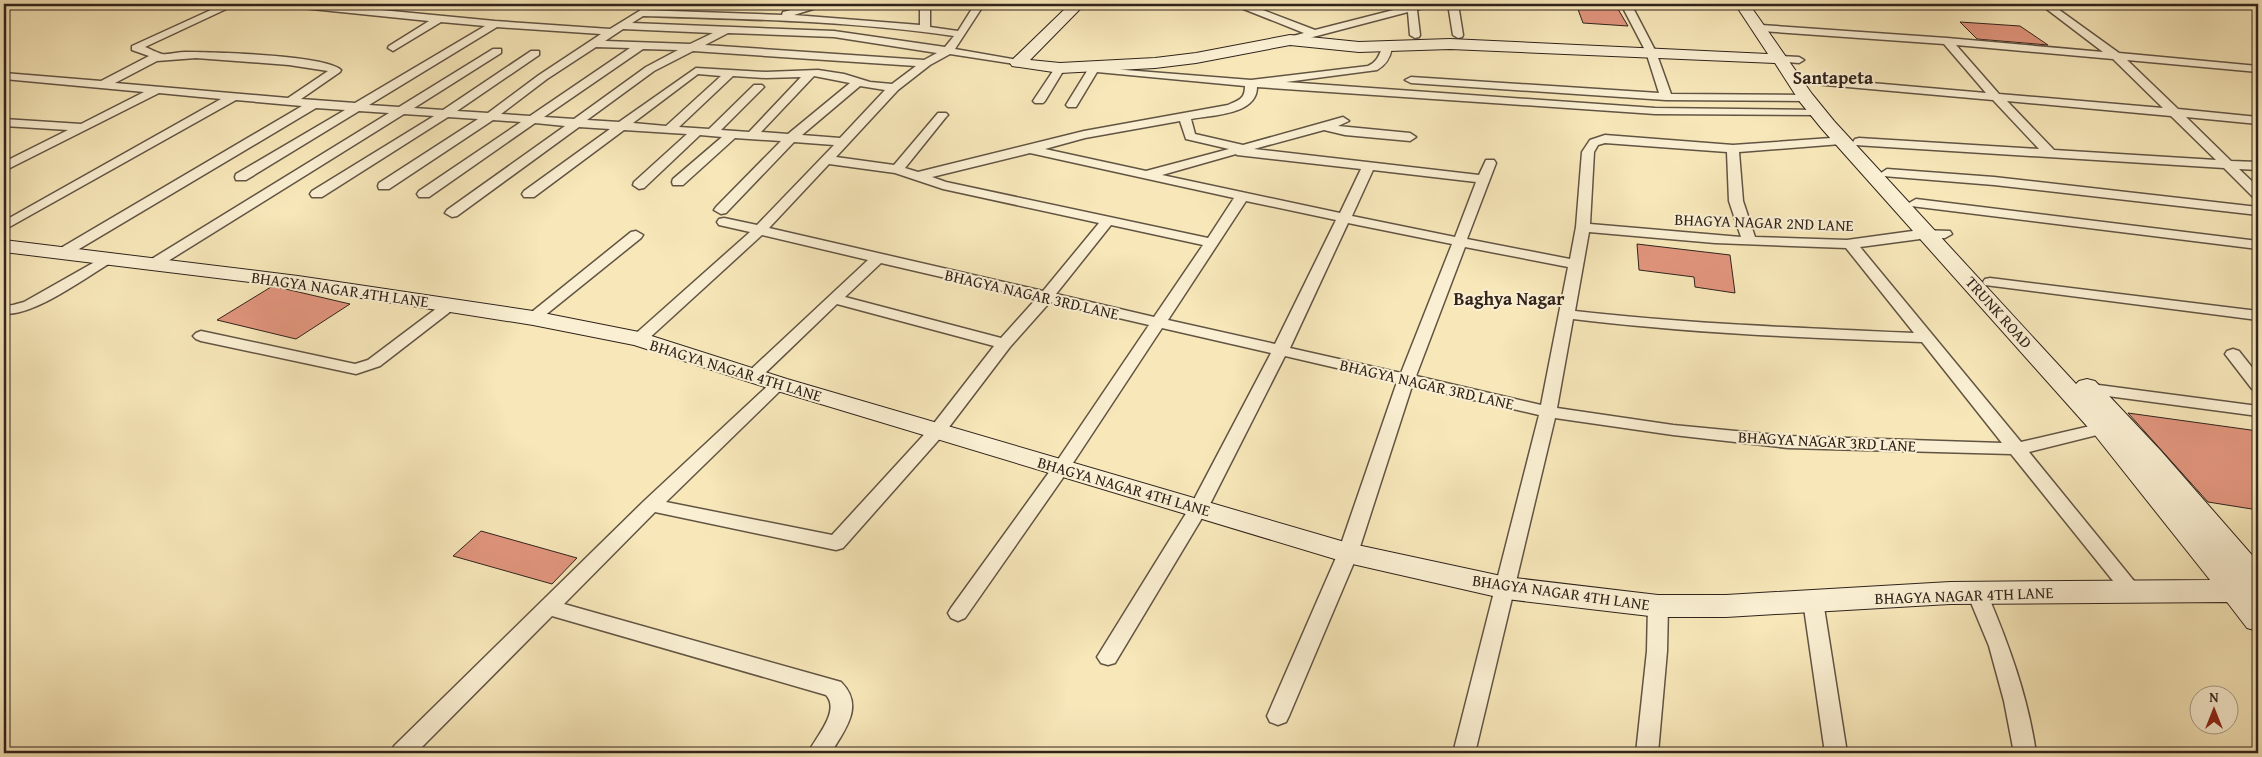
<svg xmlns="http://www.w3.org/2000/svg" width="2262" height="757" font-family="'Gentium Book Plus',serif">
  <style>
    .building { fill: #e1957d; stroke: #30231c }
    .lines { fill: none; stroke-linecap: round; stroke-linejoin: round }
    .street-casing { stroke: #625443; stroke-width: 3 }
    .secondary-casing { stroke: #30231c; stroke-width: 2 }
    .street { fill: #faefd2; fill-rule: evenodd }
    .secondary { fill: #faefd2; fill-rule: evenodd }
    .labels { text-anchor: middle; stroke-width: 4; stroke-linejoin: round; paint-order: stroke }
    .street-label { font-size: 16px; fill: #30231c; stroke: #faefd2 }
    .far-district-label { font-size: 18px; font-weight: bold; fill: #30231c; stroke: #faefd2 }
    .neighbourhood-label { font-size: 18px; font-weight: bold; fill: #30231c; stroke: #faefd2 }
  </style>
  <rect width="100%" height="100%" fill="#f7e7b9"/>
  <filter id="stains"><feTurbulence type="fractalNoise" baseFrequency=".004" numOctaves="4"/><feColorMatrix values="0 0 0 0 .2 0 0 0 0 .09 0 0 0 0 .02 0 0 0 .5 -.17"/></filter>
  <radialGradient id="worn" r=".72"><stop offset=".6" stop-color="#630" stop-opacity="0"/><stop offset="1" stop-color="#630" stop-opacity=".3"/></radialGradient>
  <path class="building" d="M1576,4H1615L1628,26L1583,23Z
    M1960,22L2020,26L2048,45L1977,39Z
    M1637,244L1730,255L1735,293L1695,287L1694,277L1639,270Z
    M271,287H277L350,304L296,339L217,320Z
    M2128,413L2258,431V510L2208,502Z
    M481,531L577,558L552,584L453,556Z"/>
  <g class="lines">
    <defs>
      <path id="street" d="M4,4H15L4,9Z
        M224,4H237L145,47C150,49 158,53 162,54C169,55 178,52 185,52C211,52 327,55 341,70L340,72L301,99L355,103L485,26L441,22L393,51L388,48L389,46L429,21L292,7L287,4H319L495,21L610,29L641,10L782,15L783,12L814,4H829L794,15L920,25V4H930V27L958,31L975,4H981L983,6L955,49L1018,60L1023,63L1022,65L950,54L930,65L898,90L836,157L894,165L938,113H946L948,115L946,117L905,168L918,172L1084,131L1228,105C1239,100 1245,99 1245,86L1097,72L1076,107H1068L1066,105L1087,71L1085,68L1090,65L1125,70L1251,80L1368,66C1382,60 1378,48 1387,45L1392,48C1390,58 1386,65 1377,70L1286,82L1655,108L1822,110L1824,112L1818,115L1655,114L1257,87C1257,115 1212,115 1191,119L1195,134L1243,145L1343,117L1349,121L1338,126L1410,133L1416,137L1410,141L1345,135L1324,130L1254,149L1479,175L1486,160H1494L1496,163L1467,239L1570,259L1576,227L1582,152L1590,140L1605,135L1733,145L1845,137L1847,140L1845,143L1841,144L1739,152L1743,201L1755,237L1847,240L1920,230L1950,231L1952,234L1945,238L1920,239L1860,247L2021,442L2103,423L2109,424L2112,428L2109,432L2029,452L2143,592L2140,597L2133,599L2126,597L2011,454L1788,448L1673,435L1555,418L1475,753H1453L1539,415L1412,386L1358,553L1289,716L1286,722L1278,725L1270,722L1267,716L1338,553L1397,382L1285,356L1208,508L1115,663L1108,665L1101,663L1097,657L1190,507L1271,353L1162,328L1067,472L965,618L958,621L951,618L948,613L951,608L1055,464L1149,325L1050,302L1010,347L943,435L843,548L836,550L655,512L564,604L841,682C865,706 845,729 831,753H808C815,738 841,711 826,695L552,616L416,753H391L394,746L644,501L773,381H785L787,384L666,502L832,535L931,427L994,346L837,304L759,379H747L745,376L747,373L868,260L762,235L645,342H633L631,339L633,336L750,232L719,225L717,222L719,219L724,218L757,225L834,145L794,142L726,213L721,214L714,210L716,207L781,141L735,138L683,185H673L672,182L673,179L722,137L700,135L644,188L639,189L633,185L634,182L687,134L624,130L534,197H524L522,194L524,191L610,129L579,127L457,216L452,217L445,213L447,210L565,126L535,123L429,197H419L417,194L419,191L521,122L493,120L389,189H379L378,186L379,183L478,119L448,117L322,197H312L310,194L312,191L434,116L404,114L160,266H150L148,263L150,260L389,113L359,111L246,180H236L235,177L236,174L345,110L316,108L69,255H59L57,252L59,249L302,106L236,100L4,230V221L221,99L159,93L4,171V162L68,130L4,126V119L81,124L144,92L4,79V73L101,81L149,56L132,50V46ZM643,16C747,19 851,21 954,36L945,47L834,31L632,23ZM497,27L601,34L539,75L488,113L457,111L539,55V51H531L443,110L414,108L501,53V49H493L399,107L369,105ZM623,29L713,33L690,44L605,41ZM728,33L834,37L937,53L924,60L705,45ZM596,47L630,48L530,116L501,114L547,79ZM643,49L678,50L646,67L574,119L544,117ZM693,51L916,66L892,84L870,82L844,74L818,70L766,72L696,68L619,122L587,120L654,71ZM196,58L289,65L328,71L288,98L115,83L157,61ZM698,74L721,76L666,126L633,123ZM733,76L766,78L801,77L749,132L721,130L764,87L762,85H754L709,129L679,127ZM814,76L850,83L788,134L761,132ZM860,86L885,90L840,138L802,135ZM1180,121L1186,139L1229,149L1146,171L1045,149L1085,138ZM1605,143L1727,152L1729,201L1741,237L1590,224L1594,152L1598,145ZM1030,153L1234,198L1208,238L946,182L932,177ZM1236,154L1237,155L1361,169L1340,213L1162,175ZM829,164L895,173L943,189L1099,223L1043,291L769,228ZM1373,170L1476,182L1455,237L1352,216ZM1246,201L1336,220L1275,344L1168,320ZM1348,223L1452,244L1401,373L1290,348ZM1111,225L1203,245L1154,317L1056,294ZM1589,232L1715,243L1846,248L1914,333C1800,328 1688,324 1575,311ZM1465,247L1568,267L1541,405L1416,376ZM881,263L1036,299L1001,338L845,297ZM1573,319C1689,333 1805,338 1922,342L2002,443L1788,436L1673,425L1557,408Z
        M1241,4H1247L1315,30L1417,4H1432L1417,10L1420,35L1419,37L1415,38L1410,35L1408,12L1290,43L1286,42V38L1304,33L1241,8L1239,6Z
        M1448,4H1458L1463,35L1462,37L1458,38L1453,35Z
        M1621,4H1631L1656,52L1671,94L1806,95L1812,98L1806,101L1666,100L1411,83L1405,80L1411,77L1659,93L1646,52Z
        M2040,4H2051L2119,53L2258,66V72L2127,60L2178,109L2258,117V124L2186,117L2231,161L2258,162V170L2239,169L2258,187V198L2253,197L2224,168L1855,145L1853,142L1855,139L1859,138L2039,149L1993,100L1814,84L1808,81L1814,78L1986,93L1944,44L1761,31L1756,28L1761,25L1947,38L2103,52ZM1956,45L2113,59L2163,108L1999,94ZM2007,101L2171,116L2216,160L2054,150Z
        M1780,56L1799,57L1804,60L1799,63L1776,61V57Z
        M1060,65L1065,68L1045,101L1043,103H1035L1033,101L1055,68Z
        M1887,169L1994,177L2258,207V215L1994,185L1883,176L1881,173Z
        M1916,199L2258,241V249L1911,206L1909,203Z
        M636,231L643,235L641,238L538,321H528L525,318L528,315L631,232Z
        M107,255L112,256L114,259L112,262C83,279 36,315 4,314V306L13,305L24,302Z
        M1990,278L2258,311V320L1985,285L1983,282L1985,279Z
        M450,301L455,302L457,305L455,308L380,366L356,374L201,341L196,339L193,336L196,333L201,331L355,364L368,360L445,302Z
        M2233,349L2239,351L2258,375V390L2252,389L2225,354L2227,351Z
        M2091,384L2258,406V416L2085,393L2083,389L2085,385Z
        M1977,586L1984,588L1987,593C2009,645 2028,697 2036,753H2014L2004,701L1989,646L1967,593L1970,588Z
        M1813,594L1820,596L1823,601L1847,753H1825L1803,601L1806,596Z
        M1658,598L1665,601L1668,606L1667,651L1658,753H1636L1647,651L1648,606L1651,601Z"/>
      <path id="secondary" d="M1070,4H1085L1030,60L1060,63L1155,58L1196,53L1290,35L1359,42L1450,39L1768,54L1735,4H1749L1812,94L1834,121L2076,384L2079,381L2087,379L2095,381L2161,451L2258,562V631L2247,628L2227,602L1950,604L1726,617H1658L1506,599L1348,563L771,389L634,345L533,325L298,288L4,252V240L298,276L533,311L639,332L787,379L1348,543L1506,577L1658,595H1726L1950,582L2210,580L2094,434L1822,129L1800,102L1775,63L1450,49L1359,52L1290,45L1196,63L1155,68L1060,73L1012,66L1010,63L1012,60Z"/>
    </defs>
    <use href="#street" class="street-casing"/>
    <use href="#secondary" class="secondary-casing"/>
    <use href="#street" class="street"/>
    <use href="#secondary" class="secondary"/>
  </g>
  <g class="labels">
    <g class="street-label">
      <text transform="translate(1764 222) rotate(2)" y="6">BHAGYA NAGAR 2ND LANE</text>
      <text transform="translate(340 289) rotate(8)" y="6">BHAGYA NAGAR 4TH LANE</text>
      <text transform="translate(1032 294) rotate(13)" y="6">BHAGYA NAGAR 3RD LANE</text>
      <text transform="translate(1999 312) rotate(48)" y="6">TRUNK ROAD</text>
      <text transform="translate(736 370) rotate(17)" y="6">BHAGYA NAGAR 4TH LANE</text>
      <text transform="translate(1427 384) rotate(13)" y="6">BHAGYA NAGAR 3RD LANE</text>
      <text transform="translate(1827 441) rotate(3)" y="6">BHAGYA NAGAR 3RD LANE</text>
      <text transform="translate(1124 486) rotate(16)" y="6">BHAGYA NAGAR 4TH LANE</text>
      <text transform="translate(1561 592) rotate(8)" y="6">BHAGYA NAGAR 4TH LANE</text>
      <text transform="translate(1964 595) rotate(-2)" y="6">BHAGYA NAGAR 4TH LANE</text>
    </g>
    <g class="far-district-label">
      <text x="1833" y="84">Santapeta</text>
    </g>
    <g class="neighbourhood-label">
      <text x="1509" y="305">Baghya Nagar</text>
    </g>
  </g>
  <rect width="2262" height="757" fill="none" stroke="#f7e7b9" stroke-width="20"/>
  <rect x="5" y="5" width="2252" height="747" fill="none" stroke="#30231c" stroke-width="2.5"/>
  <rect x="10" y="10" width="2242" height="737" fill="none" stroke="#30231c"/>
  <g transform="translate(2214 710)"><circle r="24" fill="#faefd2" stroke="#a99d89"/>
  <path d="M0-4L9 19L0 12L-9 19Z" fill="#8f2418"/>
  <text y="-8" font-size="14" font-weight="bold" text-anchor="middle" fill="#30231c">N</text>
  </g>
  <rect width="100%" height="100%" filter="url(#stains)"/>
  <rect width="100%" height="100%" fill="url(#worn)"/>
</svg>
